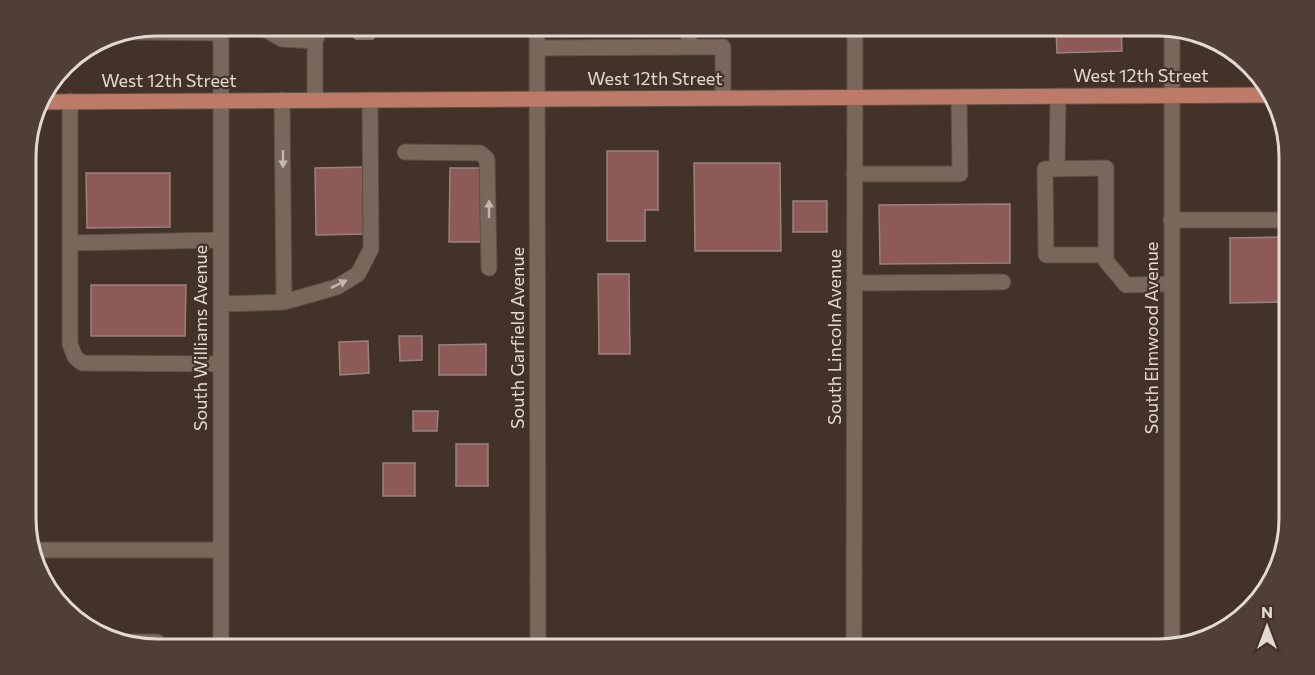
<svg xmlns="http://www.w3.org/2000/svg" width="1315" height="675" font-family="Commissioner,sans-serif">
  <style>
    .building { fill: #8e5a58; stroke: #98817f; stroke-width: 1.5 }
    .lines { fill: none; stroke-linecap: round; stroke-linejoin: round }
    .minor-casing { stroke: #5c4f47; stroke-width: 17 }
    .major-casing { stroke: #5c4f47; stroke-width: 17 }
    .minor { stroke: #79675c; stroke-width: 15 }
    .major { stroke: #bc7a68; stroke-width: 15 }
    .oneway { fill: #c3b7af }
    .labels { text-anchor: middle; stroke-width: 4.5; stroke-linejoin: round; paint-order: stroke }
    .street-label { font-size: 18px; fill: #e3d9d3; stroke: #423228 }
    .rim { fill: none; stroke: #e3d9d3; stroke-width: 3 }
  </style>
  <rect width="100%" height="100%" fill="#423228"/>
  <path class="building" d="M351,26H377V33L373,39H356L351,34Z
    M411,26H453V34H411Z
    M567,26H655V31L567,32Z
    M1056,26H1121L1122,51L1057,53Z
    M607,151H658V210H645V241H607Z
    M694,163H780L781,251H695Z
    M366,167L367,234L316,235L315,168Z
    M450,168H482L481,242H449Z
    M86,173H170V227L87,228Z
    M793,201H827V232H793Z
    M1010,204V263L880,264L879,205Z
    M1285,237V302L1230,303V238Z
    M598,274H629L630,354H599Z
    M91,285H186L185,336H91Z
    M399,336H422V360L400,361Z
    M368,341L369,373L340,375L339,342Z
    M486,344V375H439V345Z
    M413,411H438L437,431H413Z
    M456,444H488V486H456Z
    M383,463H415V496H383Z"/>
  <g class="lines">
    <defs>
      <path id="minor" d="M221,26V649
        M265,26L266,30L282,39L315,41
        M537,26L538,649
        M1172,29V648
        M124,32L221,33
        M689,47H723V98
        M537,48L689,47V26
        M282,100L284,302
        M315,100V41L321,26
        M70,101V344L75,357L82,363L221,364
        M405,152L480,153L487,159L489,268
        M1057,169L1058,96
        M854,174H960L959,97
        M1171,220H1289
        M70,243L221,240
        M1106,255H1046L1045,169L1106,168V261L1126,285L1171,284
        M854,283L1003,282
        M221,304L284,302L337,287L358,274L371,249L370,100
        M33,550H221
        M125,642H157V649
        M854,649L855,26"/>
      <path id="major" d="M38,102L1272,95"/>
    </defs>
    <use href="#minor" class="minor-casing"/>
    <use href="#major" class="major-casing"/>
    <use href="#minor" class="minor"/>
    <use href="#major" class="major"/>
  </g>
  <defs><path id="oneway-solid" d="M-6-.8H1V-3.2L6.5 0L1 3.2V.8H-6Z" transform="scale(1.5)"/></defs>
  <g class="oneway">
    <use href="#oneway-solid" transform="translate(283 159) rotate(90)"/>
    <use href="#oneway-solid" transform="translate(489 209) rotate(-90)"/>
    <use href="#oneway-solid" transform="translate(339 284) rotate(-26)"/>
  </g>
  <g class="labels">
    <g class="street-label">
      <text x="1141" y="82">West 12th Street</text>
      <text x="655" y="85">West 12th Street</text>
      <text x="169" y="87">West 12th Street</text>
      <text transform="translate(835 337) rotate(-90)" y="6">South Lincoln Avenue</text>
      <text transform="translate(201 338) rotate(-90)" y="6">South Williams Avenue</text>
      <text transform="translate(518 338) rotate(-90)" y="6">South Garfield Avenue</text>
      <text transform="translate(1152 338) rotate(-90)" y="6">South Elmwood Avenue</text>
    </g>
  </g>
  <path d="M0 0H1315V675H0ZM157 36H1158A121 121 0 0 1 1279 157V518A121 121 0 0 1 1158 639H157A121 121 0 0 1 36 518V157A121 121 0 0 1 157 36Z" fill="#4f3f36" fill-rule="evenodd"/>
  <path class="rim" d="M157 36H1158A121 121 0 0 1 1279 157V518A121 121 0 0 1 1158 639H157A121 121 0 0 1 36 518V157A121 121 0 0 1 157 36Z"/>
  <g transform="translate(1267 627)" stroke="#423228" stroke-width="4.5" paint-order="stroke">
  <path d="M0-4.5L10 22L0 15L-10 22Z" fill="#e3d9d3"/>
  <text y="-9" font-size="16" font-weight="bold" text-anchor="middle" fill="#e3d9d3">N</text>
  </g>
</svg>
